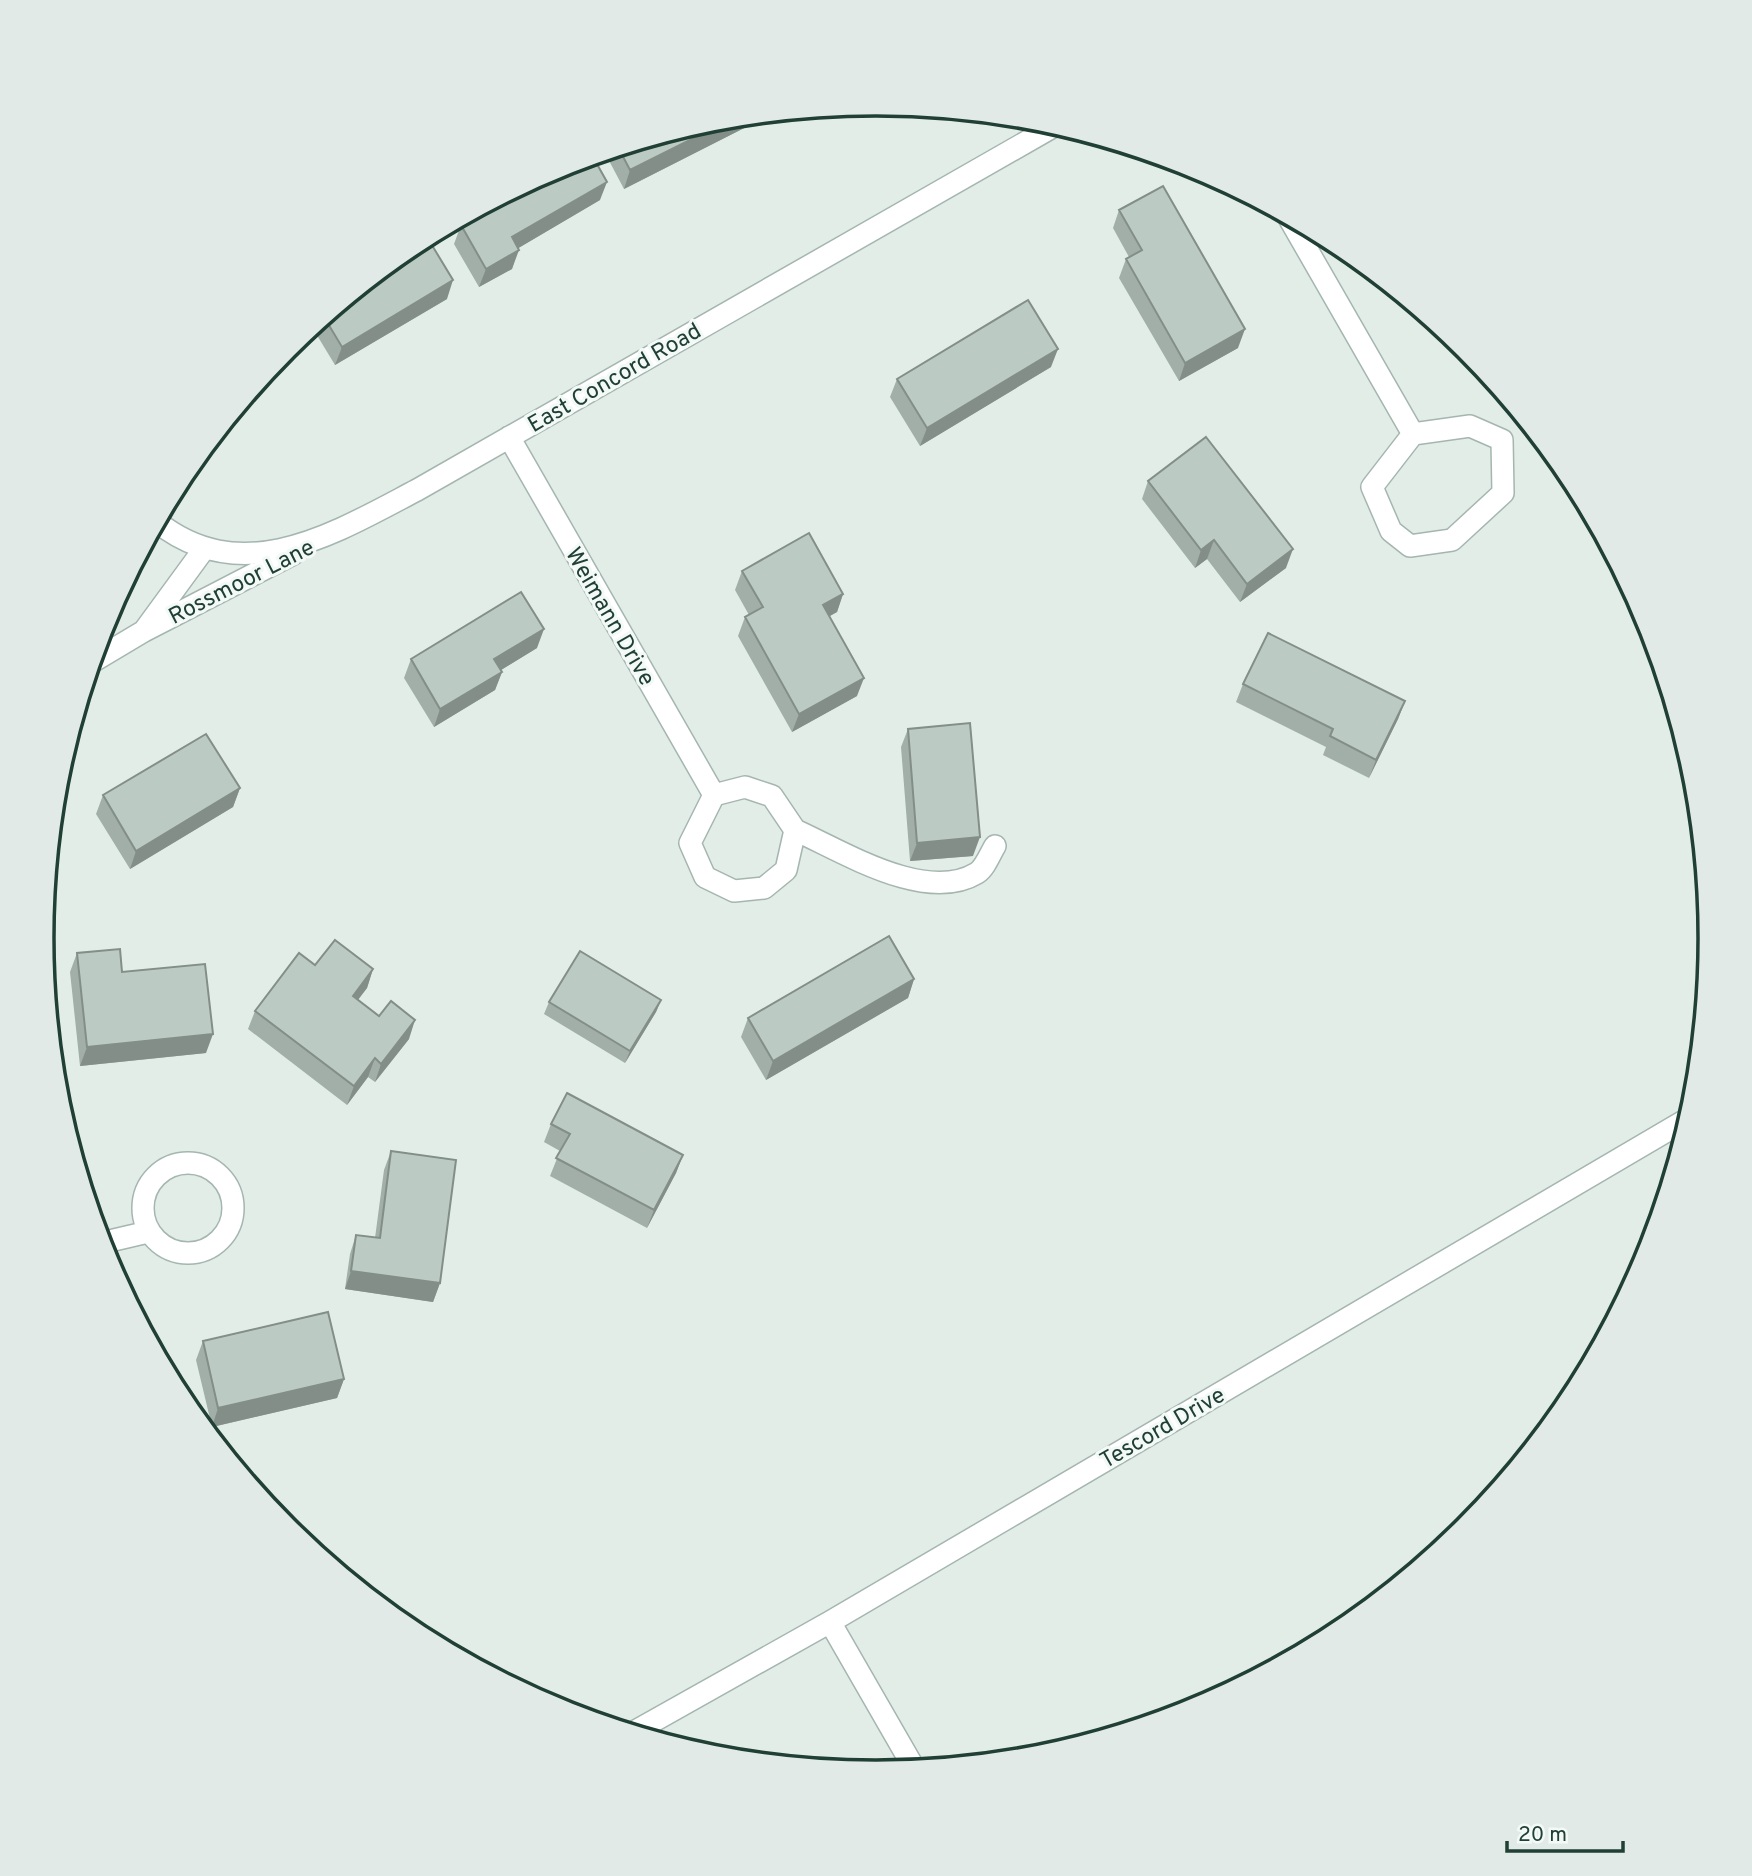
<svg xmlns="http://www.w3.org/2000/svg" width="1752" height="1876" font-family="Overpass,sans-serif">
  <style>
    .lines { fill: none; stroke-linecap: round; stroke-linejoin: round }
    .minor-casing { stroke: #a4b6af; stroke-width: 24 }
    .minor { stroke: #fff; stroke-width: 21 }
    .wall { fill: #a1afa8 }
    .shaded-wall { fill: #838e88 }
    .building { fill: #bbcbc3; stroke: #838e88; stroke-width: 2 }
    .labels { text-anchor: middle; stroke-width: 6; stroke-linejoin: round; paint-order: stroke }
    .street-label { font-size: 23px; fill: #214035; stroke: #f3f9f6 }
    .rim { fill: none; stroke: #214035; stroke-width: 3.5 }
  </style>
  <rect width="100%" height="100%" fill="#e2ede8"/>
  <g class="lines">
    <defs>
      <path id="minor" d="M1289,218L1413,434
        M1470,426L1502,440L1503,493L1452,540L1410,546L1391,531L1372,487L1413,434Z
        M509,437L714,795
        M157,522C243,590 335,533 417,490L1056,125
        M144,631L293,554
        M92,662L144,631L204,549
        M745,787L772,796L795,830L786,870L764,888L734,891L705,877L690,843L714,795Z
        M795,830C844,852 926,904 977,873C985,868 990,854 995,846
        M143 1208a45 45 0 1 1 90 0a45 45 0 1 1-90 0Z
        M101,1243L148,1232
        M830,1622L914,1768
        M634,1732L830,1622L1689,1118"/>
    </defs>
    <use href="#minor" class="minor-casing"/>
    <use href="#minor" class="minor"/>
  </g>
  <path class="wall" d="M758,116L756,122L624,189L605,153L714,120Z
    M557,167L600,200L518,248L512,269L479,287L454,244L461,225L476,216L473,212Z
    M1119,210L1238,348L1179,381L1119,278L1126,259L1129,257L1113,228Z
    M413,244L447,299L335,365L312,327Z
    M1051,367L920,446L890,397L897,379Z
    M1148,481L1286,568L1240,602L1207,559L1195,568L1142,499Z
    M742,571L843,594L837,612L829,616L857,696L792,732L738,636L745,617L749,615L735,590Z
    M537,648L501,670L502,672L495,690L434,727L404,678L411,659Z
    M1243,684L1405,701L1398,719L1369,778L1323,755L1326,747L1236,702Z
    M908,729L973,856L910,861L901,747Z
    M240,788L233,807L130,869L96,814L103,795Z
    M77,953L122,972L206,1053L80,1066L70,972Z
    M315,965L373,969L367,988L358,1000L409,1039L375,1082L368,1077L347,1105L248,1029L255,1011Z
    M914,979L908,998L766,1080L741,1037L748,1018Z
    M661,1000L656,1012L625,1063L544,1014L549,1002Z
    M551,1124L683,1155L676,1173L647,1228L550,1176L560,1151L544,1142Z
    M391,1151L440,1283L433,1302L345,1289L350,1254L356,1235L375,1238L384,1170Z
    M203,1341L344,1379L337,1398L212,1427L196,1360Z"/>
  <path class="shaded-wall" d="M758,116L756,122L624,189L630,170L734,118Z
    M607,182L600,200L505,256L512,237Z
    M519,250L512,269L479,287L486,269Z
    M453,280L447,299L335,365L342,347Z
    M1245,329L1238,348L1179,381L1185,363Z
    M1058,349L1051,367L920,446L927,428Z
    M1214,540L1207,559L1195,568L1201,550Z
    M1293,549L1286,568L1240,602L1247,584Z
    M843,594L837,612L816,624L823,605Z
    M544,629L537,648L488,678L494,659Z
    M502,672L495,690L434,727L440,709Z
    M864,678L857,696L792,732L799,714Z
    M1405,701L1398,719L1369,778L1376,760Z
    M240,788L233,807L130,869L136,851Z
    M980,837L973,856L910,861L917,843Z
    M373,969L367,988L346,1015L353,996Z
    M914,979L908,998L766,1080L773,1061Z
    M661,1000L656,1012L625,1063L630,1051Z
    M415,1020L409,1039L375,1082L381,1064Z
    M213,1034L206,1053L80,1066L87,1047Z
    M375,1058L368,1077L347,1105L354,1086Z
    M683,1155L676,1173L647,1228L654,1210Z
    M351,1271L440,1283L433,1302L345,1289Z
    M344,1379L337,1398L212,1427L218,1408Z"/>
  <path class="building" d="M734,118L630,170L619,149L714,120Z
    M593,157L607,182L512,237L519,250L486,269L461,225L489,208L487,205L557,167Z
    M1163,186L1245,329L1185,363L1126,259L1142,250L1119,210Z
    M427,237L453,280L342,347L324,317L413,244Z
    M1028,300L1058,349L927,428L897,379Z
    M1206,437L1293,549L1247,584L1214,540L1201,550L1148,481Z
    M809,533L843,594L823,605L864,678L799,714L745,617L763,607L742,571Z
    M521,592L544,629L494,659L502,672L440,709L411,659Z
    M1268,633L1405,701L1376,760L1330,736L1333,729L1243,684Z
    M970,723L980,837L917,843L908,729Z
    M206,734L240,788L136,851L103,795Z
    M889,936L914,979L773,1061L748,1018Z
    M335,940L373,969L353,996L379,1016L391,1001L415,1020L381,1064L375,1058L354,1086L255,1011L299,953L315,965Z
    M120,949L122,972L205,964L213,1034L87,1047L77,953Z
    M580,951L661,1000L630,1051L549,1002Z
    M567,1093L683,1155L654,1210L556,1158L570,1134L551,1124Z
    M391,1151L456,1160L440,1283L351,1271L356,1235L380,1238Z
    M328,1312L344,1379L218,1408L203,1341Z"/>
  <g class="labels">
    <g class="street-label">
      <text transform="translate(614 377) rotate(-30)" y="8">East Concord Road</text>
      <text transform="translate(241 581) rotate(-27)" y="8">Rossmoor Lane</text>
      <text transform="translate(611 616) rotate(60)" y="8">Weimann Drive</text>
      <text transform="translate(1162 1427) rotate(-30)" y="8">Tescord Drive</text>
    </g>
  </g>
  <path d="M0 0H1752V1876H0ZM54 938a822 822 0 1 1 1644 0a822 822 0 1 1-1644 0Z" fill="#e2eae7" fill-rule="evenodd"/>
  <path class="rim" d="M54 938a822 822 0 1 1 1644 0a822 822 0 1 1-1644 0Z"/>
  <path d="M1507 1841v10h116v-10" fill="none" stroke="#214035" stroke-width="3.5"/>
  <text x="1518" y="1841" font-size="21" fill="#214035" stroke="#f3f9f6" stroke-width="5" paint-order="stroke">20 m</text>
</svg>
